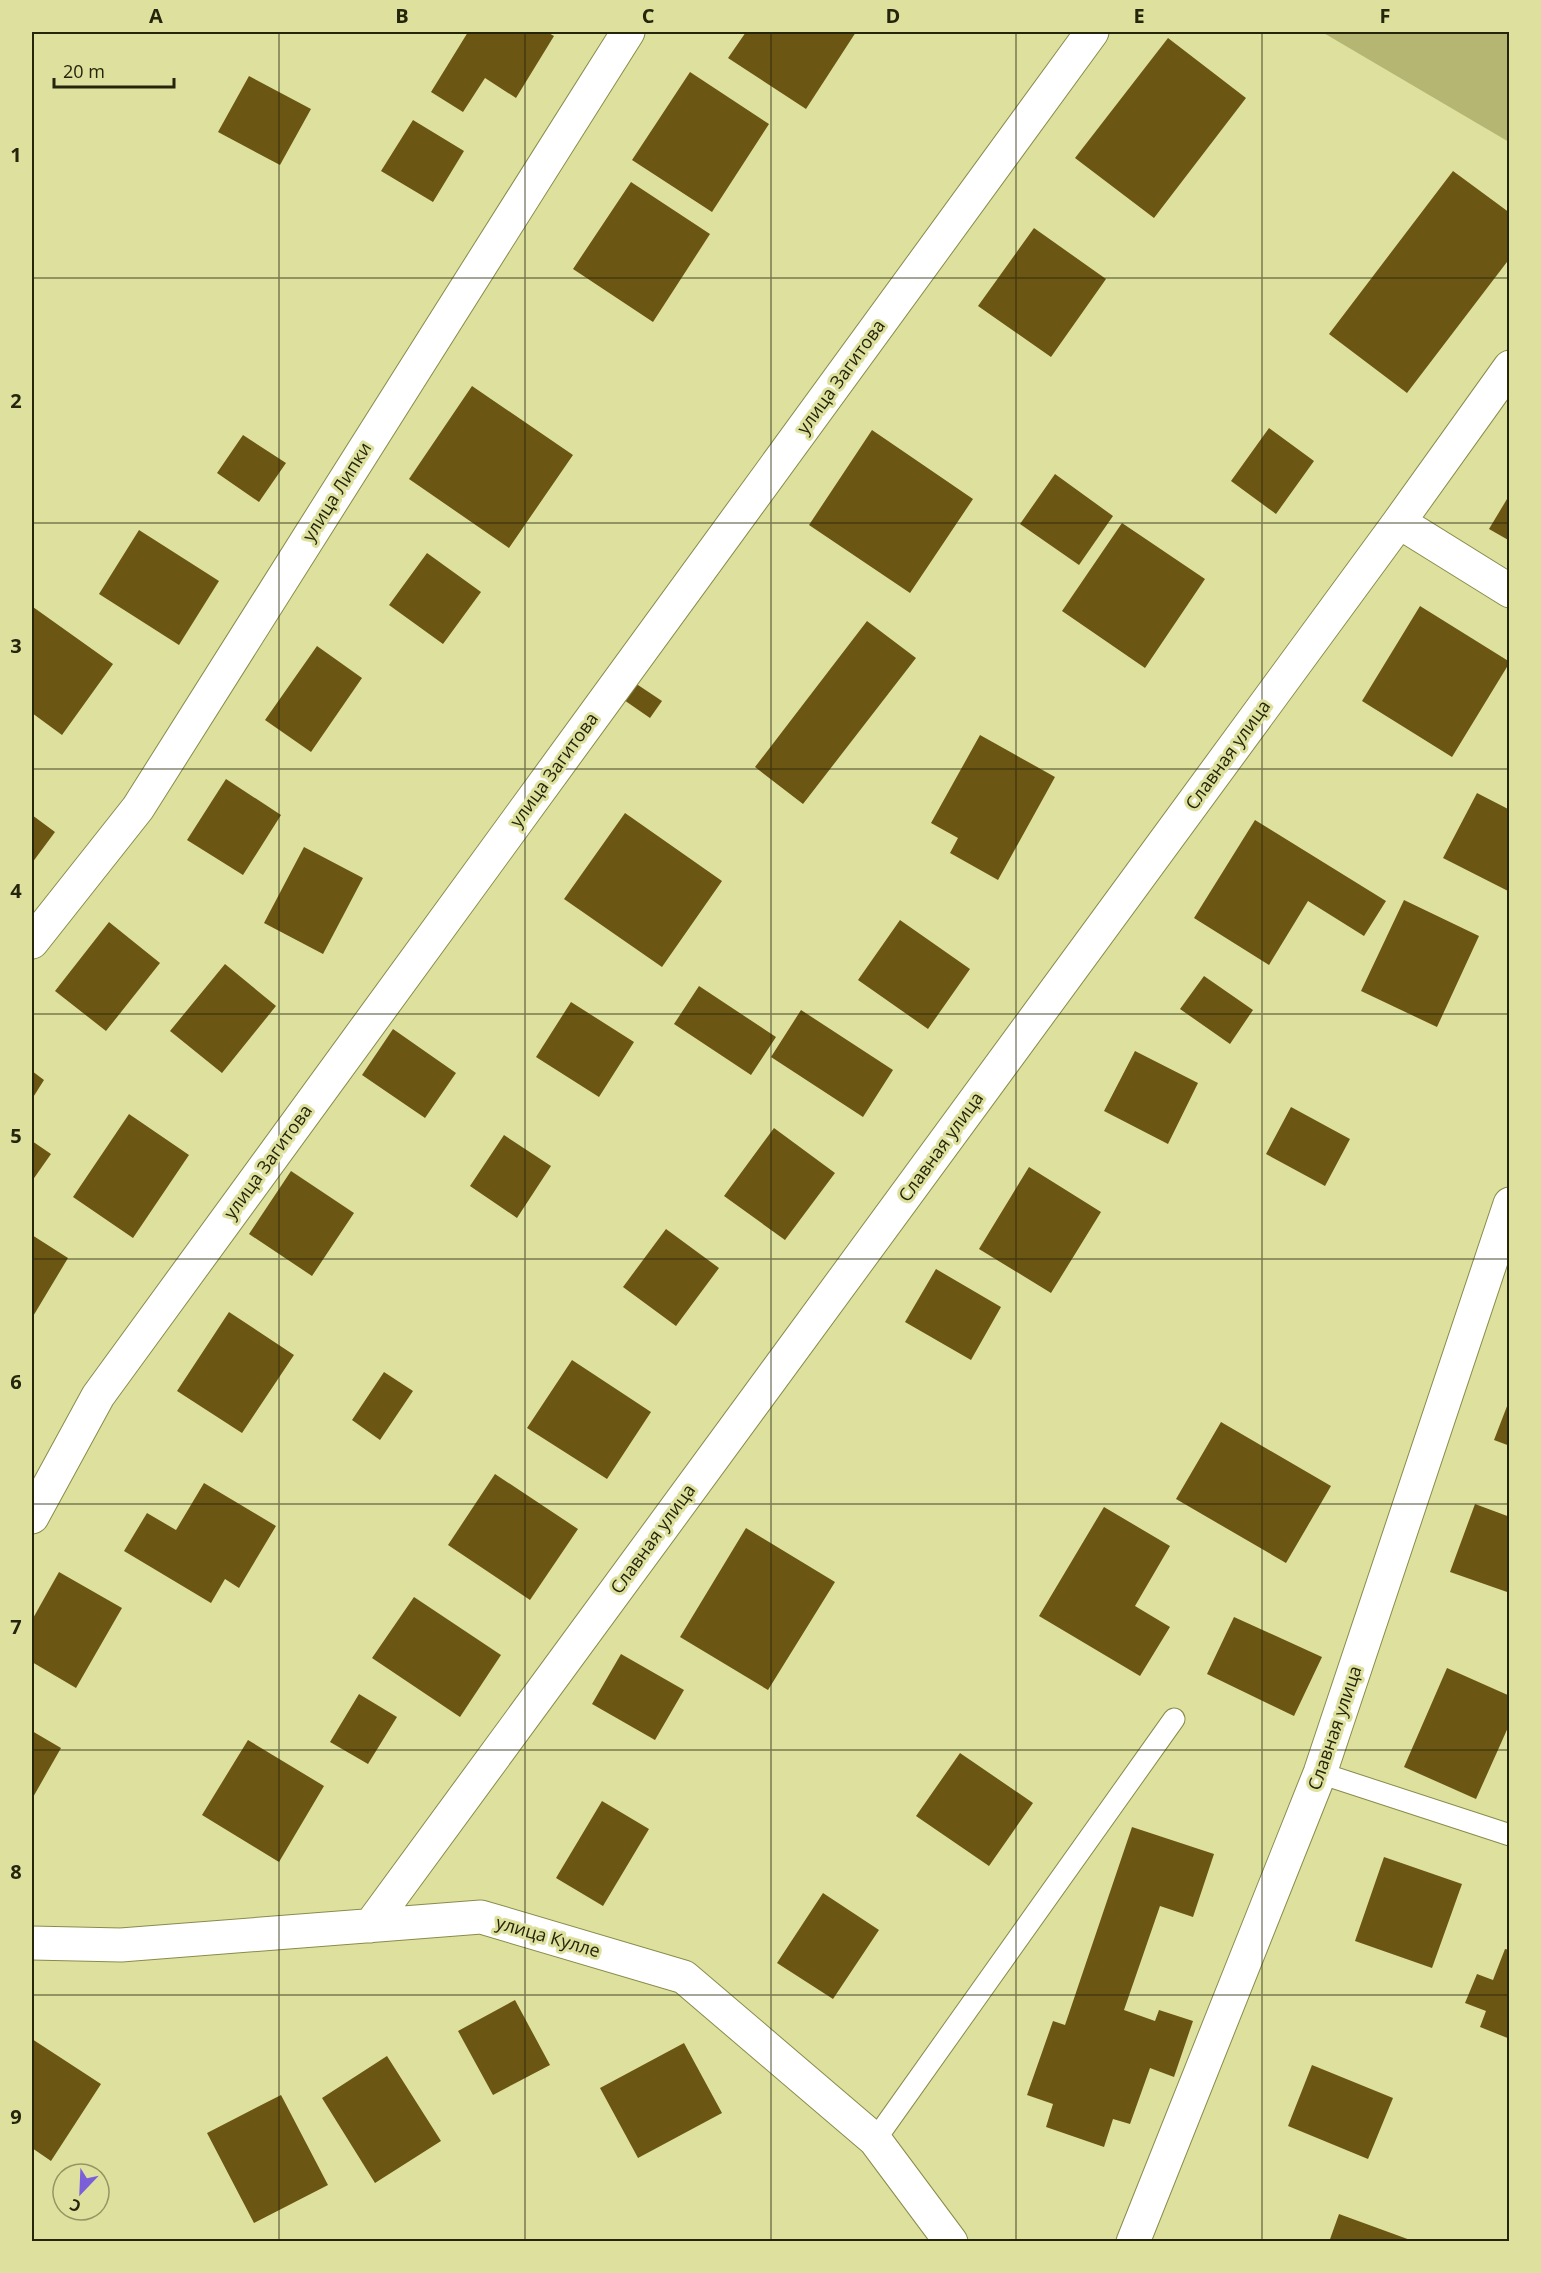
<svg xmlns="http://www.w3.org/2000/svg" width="1541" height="2273" font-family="'Open Sans',sans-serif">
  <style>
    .green { fill: #b4b672 }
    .building { fill: #6c5614 }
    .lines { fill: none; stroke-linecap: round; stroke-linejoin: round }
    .lane-casing { stroke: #898b4b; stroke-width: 23 }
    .street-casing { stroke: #898b4b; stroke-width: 35 }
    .lane { stroke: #fff; stroke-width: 21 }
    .street { stroke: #fff; stroke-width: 33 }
    .grid { fill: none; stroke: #24250a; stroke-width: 1.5; stroke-opacity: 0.55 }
    .labels { text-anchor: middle; stroke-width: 6; stroke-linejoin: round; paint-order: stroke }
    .street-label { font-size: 18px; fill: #24250a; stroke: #dee19e }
    .neatline { fill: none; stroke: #24250a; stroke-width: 2 }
    .grid-label { font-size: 20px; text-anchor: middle; font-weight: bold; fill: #24250a }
  </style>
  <rect width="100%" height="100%" fill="#dee19e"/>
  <path class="green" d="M1322,32H1509V142Z"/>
  <path class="building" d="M468,32H547L554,36L516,98L485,78L463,112L431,92Z
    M746,32H856L806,109L728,58Z
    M1168,38L1246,98L1154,218L1075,158Z
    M690,72L769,124L712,212L632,160Z
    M249,76L311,109L280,165L218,132Z
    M413,120L464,151L433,202L381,171Z
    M1453,171L1510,213V258L1407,393L1329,334Z
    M631,182L710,234L653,322L573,269Z
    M1034,228L1106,279L1051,357L978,306Z
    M472,386L573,455L509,548L409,479Z
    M1269,428L1314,461L1276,514L1231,481Z
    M872,430L973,499L910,593L809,525Z
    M243,435L286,463L259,502L217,473Z
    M1055,474L1113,516L1079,565L1020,524Z
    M1510,494V541L1489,529Z
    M1122,523L1205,579L1145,668L1062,611Z
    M139,530L219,581L179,645L99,594Z
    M427,553L481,592L443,644L389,605Z
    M1420,606L1510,662L1452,757L1362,701Z
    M33,607L113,664L62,735L32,713Z
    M867,621L916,658L803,804L755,767Z
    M317,646L362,678L311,752L265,720Z
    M635,683L662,701L650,718L624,700Z
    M980,735L1055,777L998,880L950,853L958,838L931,823Z
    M226,779L281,815L243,875L187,840Z
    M1477,793L1510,810V892L1443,858Z
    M625,813L722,881L662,967L564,899Z
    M32,815L55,832L32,863Z
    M1255,820L1386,901L1364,936L1308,901L1269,965L1194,918Z
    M304,847L363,878L323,954L264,923Z
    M1404,900L1479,936L1437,1027L1361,991Z
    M900,920L970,969L928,1029L858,980Z
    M109,922L160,963L106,1031L55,991Z
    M225,964L276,1006L222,1073L170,1031Z
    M1204,976L1253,1010L1230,1044L1180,1009Z
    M699,986L776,1037L751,1075L674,1024Z
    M571,1002L634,1042L599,1097L536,1057Z
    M801,1010L893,1070L863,1117L771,1057Z
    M393,1029L456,1073L425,1118L362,1075Z
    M1135,1051L1198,1083L1168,1144L1104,1111Z
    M32,1071L44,1080L32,1099Z
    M1291,1107L1350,1139L1325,1186L1266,1154Z
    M129,1114L189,1155L133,1238L73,1197Z
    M774,1128L835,1173L785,1240L724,1196Z
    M504,1135L551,1166L517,1218L470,1186Z
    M32,1141L51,1154L32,1181Z
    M1029,1167L1101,1212L1051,1293L979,1249Z
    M291,1171L354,1213L312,1276L249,1234Z
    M666,1229L719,1268L676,1326L623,1287Z
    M32,1235L68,1258L32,1318Z
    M936,1269L1001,1307L971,1360L905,1322Z
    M229,1312L294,1355L242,1433L177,1391Z
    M572,1360L651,1412L607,1479L527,1428Z
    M384,1372L413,1391L380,1440L352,1420Z
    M1509,1401H1510V1446L1494,1440Z
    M1221,1422L1331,1486L1286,1563L1176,1499Z
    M495,1474L578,1529L530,1600L448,1545Z
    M204,1483L276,1526L239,1588L225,1579L211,1603L124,1551L147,1513L176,1530Z
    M1475,1504L1510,1517V1593L1450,1572Z
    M1104,1507L1170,1546L1135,1606L1170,1627L1140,1676L1039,1616Z
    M746,1528L835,1582L768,1690L680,1637Z
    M59,1572L122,1608L76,1688L32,1662V1620Z
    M414,1597L501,1655L460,1717L372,1658Z
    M1234,1617L1322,1657L1294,1716L1207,1674Z
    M621,1654L684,1690L655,1740L592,1704Z
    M1447,1668L1510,1696V1723L1476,1799L1404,1767Z
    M359,1694L397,1717L368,1764L330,1742Z
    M32,1731L61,1748L32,1799Z
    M248,1740L324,1786L279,1862L202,1815Z
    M960,1753L1033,1803L989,1866L916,1816Z
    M602,1801L649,1829L603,1906L556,1878Z
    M1132,1827L1214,1854L1193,1917L1160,1906L1124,2010L1155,2021L1159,2010L1193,2021L1174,2077L1150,2068L1130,2124L1113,2119L1104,2147L1046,2127L1053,2104L1027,2095L1053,2021L1065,2025Z
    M1384,1857L1462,1884L1432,1968L1355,1941Z
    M823,1893L879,1930L833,1999L777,1963Z
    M1505,1949L1510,1950V2039L1480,2027L1486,2011L1465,2003L1477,1974L1493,1980Z
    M515,2000L550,2065L493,2095L458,2031Z
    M32,2039L101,2084L51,2161L32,2148Z
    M684,2043L722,2113L638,2158L600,2088Z
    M387,2056L441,2141L375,2183L322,2098Z
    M1312,2065L1393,2098L1368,2159L1288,2126Z
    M281,2095L328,2185L254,2223L207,2133Z
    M1339,2214L1413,2241V2242H1329Z"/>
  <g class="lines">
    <defs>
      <path id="lane" d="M1320,1773L1510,1835
        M875,2140L1174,1719"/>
      <path id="street" d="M1399,522L1510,591
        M32,942L138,808L628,32
        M32,1517L98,1396L1092,32
        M370,1926L1399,522L1510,367
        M32,1943L121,1945L481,1917L684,1977L875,2140L951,2242
        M1133,2242L1320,1773L1510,1204"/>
    </defs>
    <use href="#lane" class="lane-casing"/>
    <use href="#street" class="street-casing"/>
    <use href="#lane" class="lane"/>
    <use href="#street" class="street"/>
  </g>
  <path class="grid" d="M279,32V2242M525,32V2242M771,32V2242M1016,32V2242M1262,32V2242M32,278H1510M32,523H1510M32,769H1510M32,1014H1510M32,1259H1510M32,1504H1510M32,1750H1510M32,1995H1510"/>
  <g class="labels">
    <g class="street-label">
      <text transform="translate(841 377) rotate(-54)" y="6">улица Загитова</text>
      <text transform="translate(337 492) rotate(-58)" y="6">улица Липки</text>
      <text transform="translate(1228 755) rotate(-54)" y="6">Славная улица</text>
      <text transform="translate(554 770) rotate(-54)" y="6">улица Загитова</text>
      <text transform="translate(941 1147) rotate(-54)" y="6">Славная улица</text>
      <text transform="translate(268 1162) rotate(-54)" y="6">улица Загитова</text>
      <text transform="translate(653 1539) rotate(-54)" y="6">Славная улица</text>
      <text transform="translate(1335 1728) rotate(-71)" y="6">Славная улица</text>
      <text transform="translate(548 1937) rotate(16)" y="6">улица Кулле</text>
    </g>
  </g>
  <rect width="1541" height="2273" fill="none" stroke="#dee19e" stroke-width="66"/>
  <g transform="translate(81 2192) rotate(203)"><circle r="28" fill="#dee19e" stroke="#949663" stroke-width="1.5"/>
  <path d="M0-4.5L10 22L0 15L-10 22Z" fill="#7a5fd9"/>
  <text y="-9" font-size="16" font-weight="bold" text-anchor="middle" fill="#24250a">С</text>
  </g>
  <path d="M54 78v9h120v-9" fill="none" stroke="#24250a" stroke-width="3"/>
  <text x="63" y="78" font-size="18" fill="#24250a" stroke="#dee19e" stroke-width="4.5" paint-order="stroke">20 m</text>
  <rect x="33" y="33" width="1475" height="2207" class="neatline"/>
  <g class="grid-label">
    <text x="156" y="23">A</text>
    <text x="402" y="23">B</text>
    <text x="648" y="23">C</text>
    <text x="893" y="23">D</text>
    <text x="1139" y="23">E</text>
    <text x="1385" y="23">F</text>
    <text x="16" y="162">1</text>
    <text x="16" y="408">2</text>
    <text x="16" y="653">3</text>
    <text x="16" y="898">4</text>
    <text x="16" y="1143">5</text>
    <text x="16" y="1389">6</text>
    <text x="16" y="1634">7</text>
    <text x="16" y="1879">8</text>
    <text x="16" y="2124">9</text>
  </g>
</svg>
